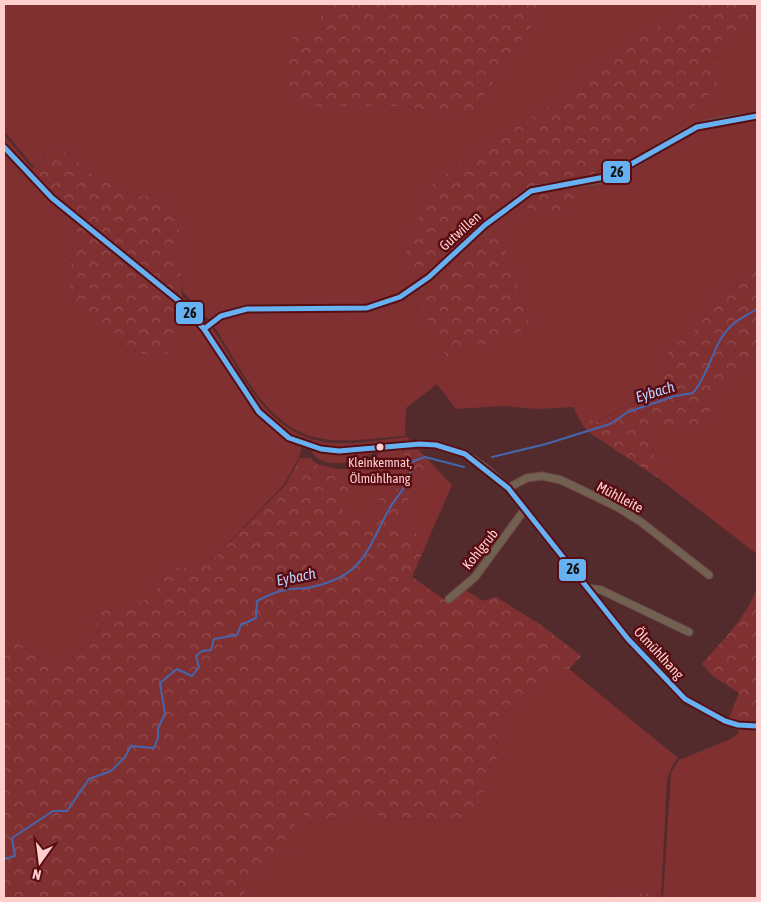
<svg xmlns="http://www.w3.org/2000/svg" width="761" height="902" font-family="'Asap Condensed',sans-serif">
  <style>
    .grass { fill: #813031 }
    .forest { fill: url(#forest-crowns) }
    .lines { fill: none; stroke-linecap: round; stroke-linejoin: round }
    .stream { stroke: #4566ae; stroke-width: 2 }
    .minor-casing { stroke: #6c4949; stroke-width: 9 }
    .minor { stroke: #726150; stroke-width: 7 }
    .bus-1-casing { stroke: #580c13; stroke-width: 9 }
    .bus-1 { stroke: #66b1f2; stroke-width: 5 }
    .bus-dot { fill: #fecfcc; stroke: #580c13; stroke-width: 2 }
    .labels { text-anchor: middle; stroke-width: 5; stroke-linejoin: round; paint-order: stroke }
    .bus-label { font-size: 13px; fill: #fecfcc; stroke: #580c13 }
    .street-label { font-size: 14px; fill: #fecfcc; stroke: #580c13 }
    .water-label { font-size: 15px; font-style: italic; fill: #bcd3fe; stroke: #580c13 }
    .line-badge { stroke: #580c13; stroke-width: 2 }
    .pale-badge-label { font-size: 14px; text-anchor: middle; font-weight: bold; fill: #111 }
  </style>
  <defs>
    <pattern id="forest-crowns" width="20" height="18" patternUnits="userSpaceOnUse" patternTransform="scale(1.25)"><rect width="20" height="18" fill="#813031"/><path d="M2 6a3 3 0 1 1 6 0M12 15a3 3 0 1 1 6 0" fill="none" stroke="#944d4e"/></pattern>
  </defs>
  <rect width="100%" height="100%" fill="#542b2c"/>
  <path class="grass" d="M4,4H333L320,17L323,31L306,106H406L440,114L474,111L546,4H698V9L693,13L685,10L603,60L551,105L479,150L430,186L424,197L419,217L409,237L406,250L413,288L367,307L247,308L211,322L183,292V281L176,253L182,239L170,198L133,195L93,176L70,154L53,147L34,167L4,131Z
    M757,25V270L721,290L696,329L669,349L659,389L596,422L588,419L582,424L573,407L539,409L503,406L456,409L437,384L406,408L405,436C379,437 350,443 324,439C266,431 242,368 213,325L222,318L247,311L368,310L413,292L531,327L499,228L524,207L549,214L617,155L648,140L718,88L715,58L724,34Z
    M4,135L32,168L30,171L4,143Z
    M4,151L50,200L77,223L69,278L168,352L179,306C187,315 196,323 203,332C234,372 251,426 302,446L299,457L285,483L215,558L193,566L173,568L159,577L157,594L125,611L123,608L108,610L93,620L101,629C87,646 74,660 52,666L4,633Z
    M182,296L208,324L205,326L181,300Z
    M211,326C241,370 264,432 324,442C350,446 381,440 407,437L411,441C378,445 337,453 305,442C262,428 232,364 207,329Z
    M757,358V554L658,478L660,465L644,436L647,424L677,425L695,429L712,408L718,391L739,368Z
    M404,448L400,486L380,498L370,521L343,519V497L362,476H331L317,471V464L336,469H346L369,461L383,451Z
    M311,451L339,455L374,452C358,463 323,471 311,451Z
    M431,463L452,485L428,540L396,521Z
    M569,669L678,758L673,764L667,780L661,898L656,893L630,894L607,898H243L245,885L271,862L288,852L293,821L302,813L322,823L352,809H359L388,819L415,818L463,822L498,756L496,719L549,674Z
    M739,728H757V898H663L671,773L679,760L731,739L738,734Z"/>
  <path class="forest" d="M333,4H546L474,111L440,114L406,106H306L284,93L292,37L323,31L320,17Z
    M698,4H757V25L724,35L715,58L718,88L648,140L617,155L579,186L570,207L549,214L524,207L499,228L531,327L448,359L413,292L406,250L409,237L419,217L424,197L430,186L479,150L551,105L603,60L685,10L693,13L696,12Z
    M53,147L70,154L93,176L133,195L170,198L182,239L176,253L183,281L181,300L54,195L30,171Z
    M77,223L179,306L168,353C140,367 94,323 73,306L69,278Z
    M757,270V358L739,368L718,391L712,408L695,429L677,425H647L644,436L660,465L658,478L587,431L582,424L588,419L597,422L659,389L669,349L696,329L721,290Z
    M418,449L431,463L396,521L428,540L412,577L448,602L464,589L483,601L496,597L541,625L581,656L569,669L549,674L496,719L498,756L482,795L463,822L415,818L388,819L359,809H352L322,823L302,814L293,821L298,836C294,841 291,849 286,853C269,868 248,873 243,898H4V633L52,666C73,661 87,646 101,630L93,620L92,612L98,607L108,610L123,608L125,610L156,594L159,577L164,572L173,568L193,566L215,558L286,484L300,458H310L317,464V471L331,476H362L363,494L343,497V519L370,520L380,498L400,486L404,450Z
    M757,588V725L728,721L739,693L714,677L702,664C722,641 747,617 757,588Z
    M656,893L659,898H607L630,894Z"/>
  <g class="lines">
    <path class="stream" d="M492,457L546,444L610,424L628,412L675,396L693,393C710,374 712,344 731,326C738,319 749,314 757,309
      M4,859L15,856L12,838L53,811H67L89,779L111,771L125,757L131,746L154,748L158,738V728L165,714L160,683L177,669L192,676L199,667L196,656L202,651L211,650L214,639L237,635L241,625L256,618L257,601C268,595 277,591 289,589C297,588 305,589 312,587C362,576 366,553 387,513C397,493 412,486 411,462L425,457L464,467"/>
    <defs>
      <path id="minor" d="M4,147L52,198L179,301L204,329L259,412L289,438L321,449L339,451L420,444L436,445L465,454L484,467L508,488L628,639L685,699L725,721L738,725L757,726
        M204,329L221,316L247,309L367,308L400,297L429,277L485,225L531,191C557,182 584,186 610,176C641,163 666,140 697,127C716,120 737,119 757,116
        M508,488L527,478L542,476L561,480L617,507L641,522L709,575
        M587,588L601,590L689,632
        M449,599L475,577L525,509"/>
    </defs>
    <use href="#minor" class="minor-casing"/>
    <use href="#minor" class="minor"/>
    <defs>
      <path id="bus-1" d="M4,147L52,198L179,301L204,329L259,412L289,438L321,449L339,451L420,444L436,445L465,454L508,488L628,639L685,699L725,721L738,725L757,726
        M204,329L221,316L247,309L367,308L400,297L429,277L485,225L531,191L610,176L697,127L757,116"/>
    </defs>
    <use href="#bus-1" class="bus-1-casing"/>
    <use href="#bus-1" class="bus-1"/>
  </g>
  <circle class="bus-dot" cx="380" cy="447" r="4.5"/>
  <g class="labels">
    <g class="bus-label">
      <text x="380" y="467">Kleinkemnat,<tspan x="380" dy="16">Ölmühlhang</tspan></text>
    </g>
    <g class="street-label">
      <text transform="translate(460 231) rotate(-42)" y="5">Gutwillen</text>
      <text transform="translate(620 497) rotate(28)" y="5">Mühlleite</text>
      <text transform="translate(480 549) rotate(-51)" y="5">Kohlgrub</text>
      <text transform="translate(659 653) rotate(47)" y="5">Ölmühlhang</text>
    </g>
    <g class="water-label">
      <text transform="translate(655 392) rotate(-17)" y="5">Eybach</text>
      <text transform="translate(296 577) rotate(-11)" y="5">Eybach</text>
    </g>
  </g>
  <g class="line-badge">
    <rect x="602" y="160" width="29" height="24" rx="5" fill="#66b1f2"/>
    <rect x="175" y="301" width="29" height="24" rx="5" fill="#66b1f2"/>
    <rect x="558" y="558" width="29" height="24" rx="5" fill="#66b1f2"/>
  </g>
  <g class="pale-badge-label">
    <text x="617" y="177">26</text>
    <text x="190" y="318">26</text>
    <text x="573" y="574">26</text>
  </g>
  <rect width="761" height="902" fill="none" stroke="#fecfcc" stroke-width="10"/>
  <g transform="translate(40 862) rotate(194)" stroke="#580c13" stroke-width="4" paint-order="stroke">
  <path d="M0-4L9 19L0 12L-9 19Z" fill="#fecfcc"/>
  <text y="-8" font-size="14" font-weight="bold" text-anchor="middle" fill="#fecfcc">N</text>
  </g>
</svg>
